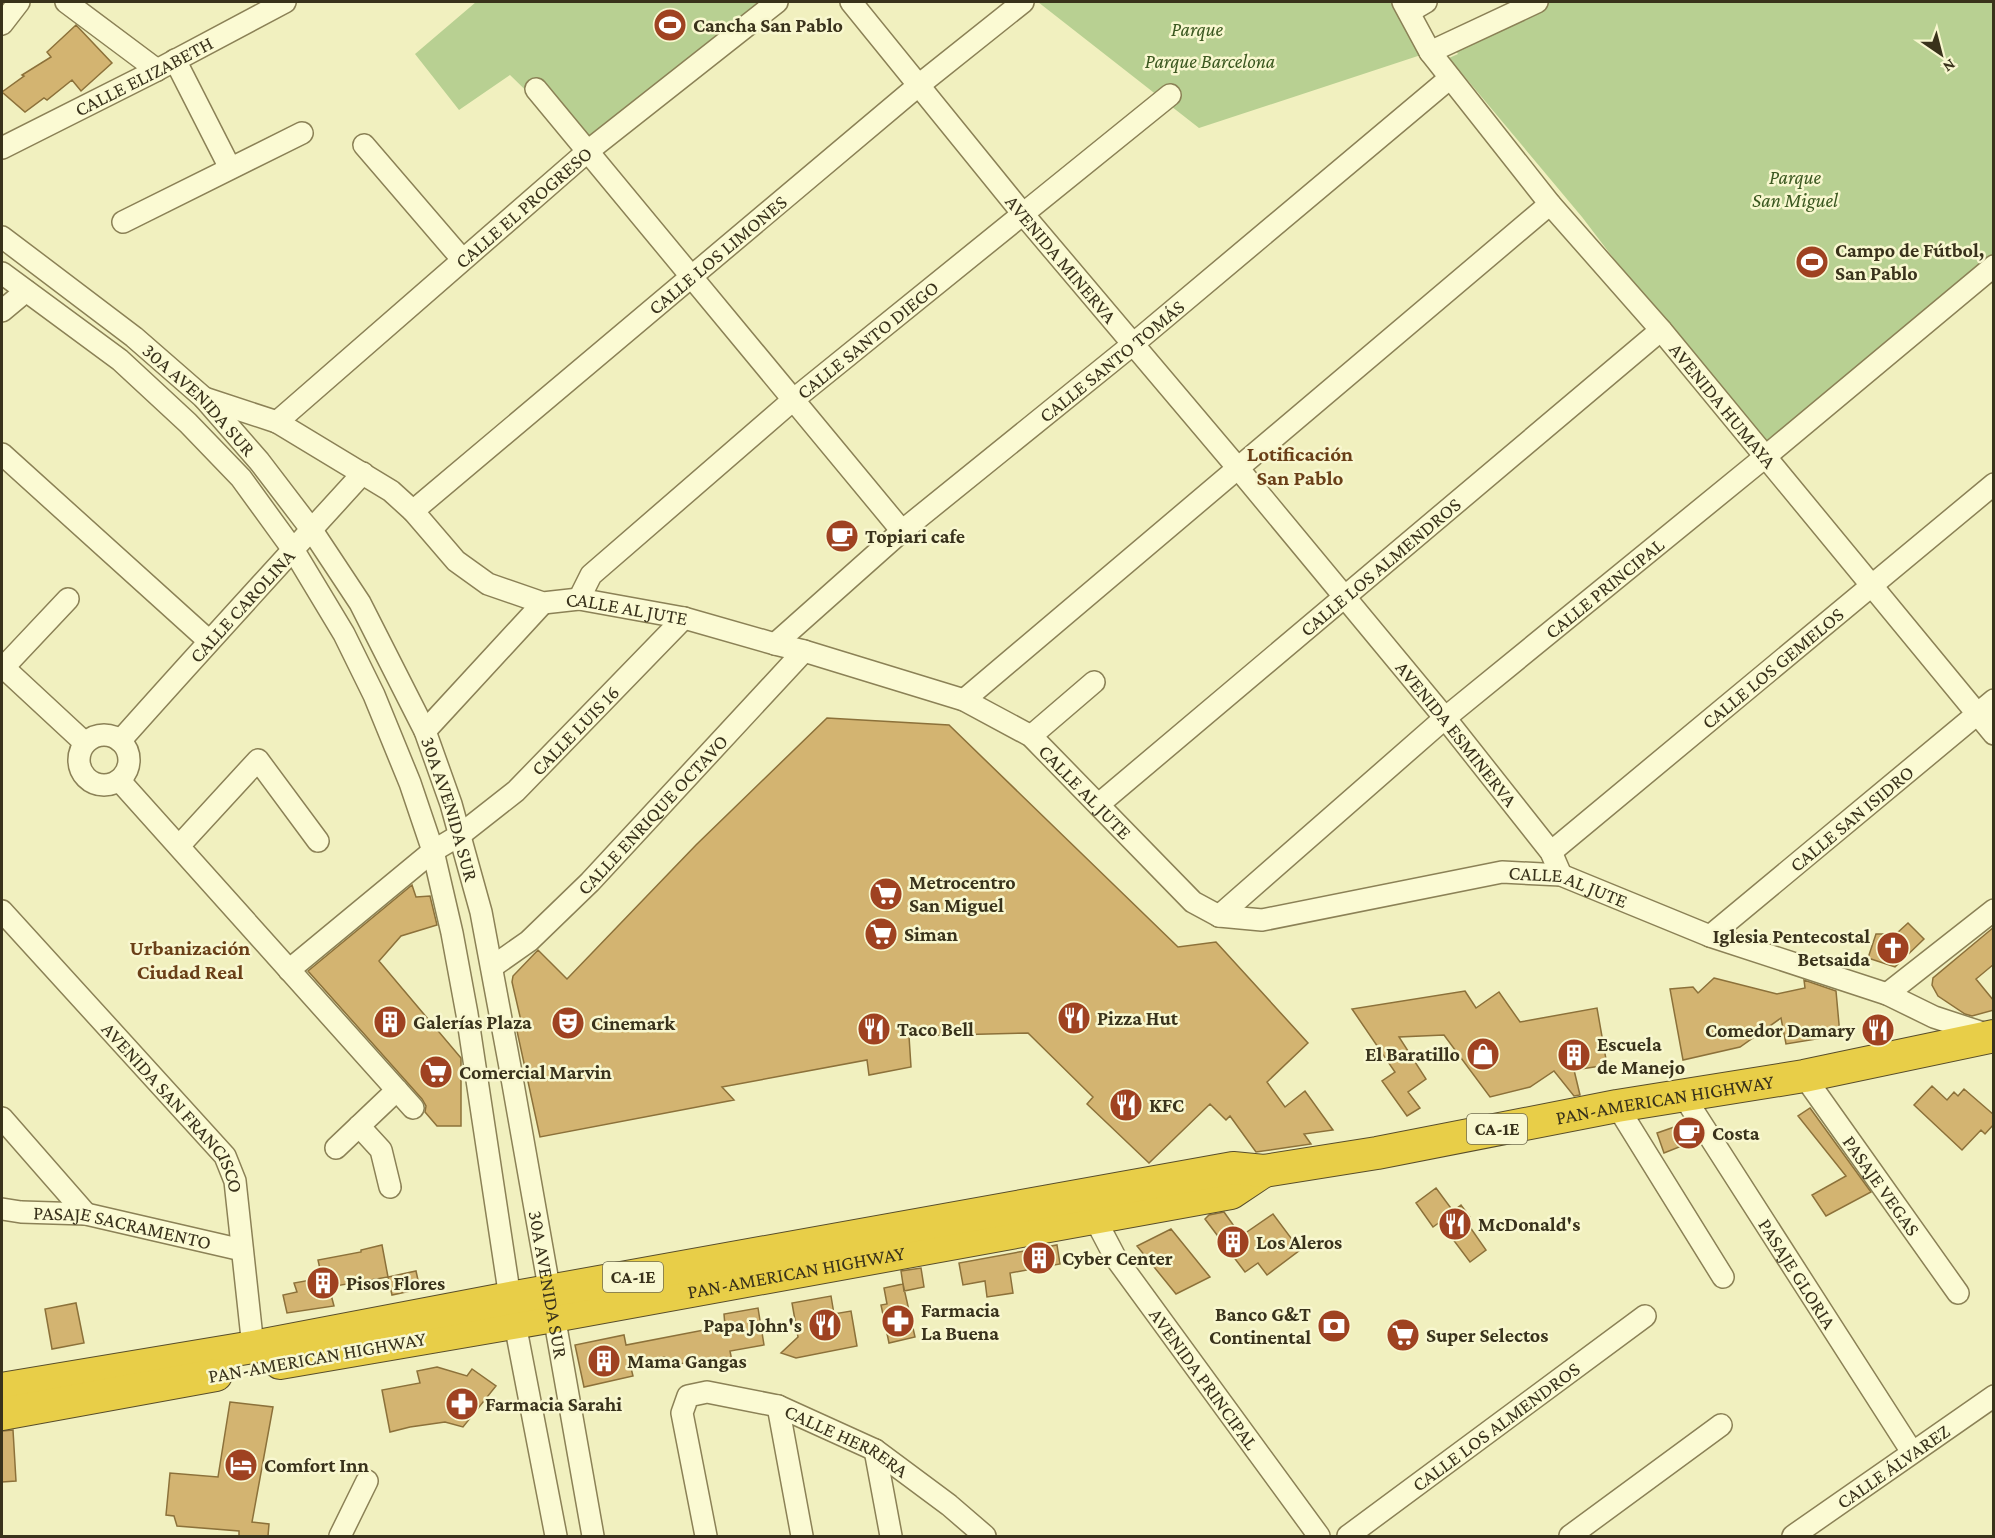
<svg xmlns="http://www.w3.org/2000/svg" width="1995" height="1538" font-family="'Crimson Pro',serif">
  <style>
    .green { fill: #b8d092 }
    .building { fill: #d3b471; stroke: #8c713a; stroke-width: 1.5 }
    .lines { fill: none; stroke-linecap: round; stroke-linejoin: round }
    .minor-casing { stroke: #8b8156; stroke-width: 24 }
    .highway-casing { stroke: #584d2b; stroke-width: 34 }
    .minor { stroke: #fbfad3; stroke-width: 21 }
    .highway { stroke: #e8ce48; stroke-width: 32 }
    .labels { text-anchor: middle; stroke-width: 5; stroke-linejoin: round; paint-order: stroke }
    .shield { fill: #f8f7cf; stroke: #726d51; stroke-width: 1.5 }
    .shield-label { font-size: 18px; font-weight: bold; fill: #39321b }
    .poi-label { font-size: 20px; font-weight: bold; fill: #39321b; stroke: #f8f7cf; text-anchor: start }
    .park-label { font-size: 20px; font-style: italic; fill: #3b5820; stroke: #f8f7cf }
    .street-label { font-size: 20px; fill: #39321b; stroke: #f8f7cf }
    .neighbourhood-label { font-size: 21px; font-weight: bold; fill: #6a3f17; stroke: #f8f7cf }
  </style>
  <rect width="100%" height="100%" fill="#f1f0bf"/>
  <path class="green" d="M476,2H777L588,151L510,75L459,110L415,54Z
    M1038,2H1400L1430,52L1199,128Z
    M1539,2H1993V266L1765,457L1582,217L1449,58L1458,54L1450,43Z"/>
  <path class="building" d="M76,25L112,63L81,91L72,80L47,100L44,98L25,112L2,92L24,76L22,75L51,57L47,52Z
    M827,718L949,725L1178,947L1216,942L1308,1043L1267,1082L1285,1107L1305,1091L1333,1130L1304,1134L1311,1144L1256,1152L1230,1116L1226,1120L1210,1104L1149,1163L1087,1104L1093,1097L1028,1033L909,1036L911,1067L869,1075L867,1060L722,1087L734,1100L540,1137L517,1031L522,1025L512,982L513,976L538,950L567,979L696,845Z
    M412,885L416,897L430,896L437,925L401,936L379,961L461,1058V1126H437L425,1112L426,1106L422,1099L308,971Z
    M1908,923L1924,939L1895,967L1868,958L1876,934H1896Z
    M1994,927V964L1976,979L1994,1001V1010L1972,1016L1965,1014L1938,996L1932,985L1933,978Z
    M1714,978L1777,994L1805,988L1804,980L1836,991L1840,1035L1786,1044L1781,1018L1740,1047L1683,1060L1670,989L1693,987L1698,993Z
    M1465,991L1476,1008L1499,992L1520,1022L1597,1008L1607,1065L1574,1070L1580,1095L1574,1096L1554,1071L1530,1087L1490,1097L1444,1035L1399,1037L1426,1079L1408,1092L1420,1108L1407,1116L1382,1081L1395,1072L1352,1009Z
    M1890,1020L1893,1035L1865,1040L1863,1026Z
    M1932,1086L1947,1100L1954,1092L1958,1096L1964,1089L1994,1115V1124L1985,1134L1981,1130L1962,1150L1914,1105Z
    M1810,1108L1871,1192L1826,1216L1812,1195L1846,1176L1798,1116Z
    M1686,1123L1697,1140L1664,1153L1657,1133Z
    M1436,1188L1453,1211L1461,1205L1470,1217L1465,1220L1486,1250L1470,1262L1440,1222L1433,1227L1416,1203Z
    M1224,1212L1241,1236L1273,1214L1300,1250L1267,1275L1258,1263L1245,1272L1205,1219L1209,1215Z
    M1171,1229L1210,1277L1176,1294L1137,1246Z
    M382,1245L388,1277L329,1287L334,1306L287,1313L283,1295L297,1292L294,1283L322,1278L318,1260L361,1252V1250Z
    M1057,1245L1060,1264L1010,1273L1013,1293L987,1297L985,1281L963,1285L959,1263Z
    M921,1268L924,1287L904,1291L901,1271Z
    M416,1271L420,1289L392,1295L388,1277Z
    M903,1284L915,1337L889,1343L881,1305L887,1304L884,1288Z
    M831,1296L834,1314L851,1311L857,1346L796,1358L781,1353L798,1337L792,1303Z
    M76,1303L84,1343L52,1349L45,1309Z
    M758,1308L764,1345L730,1351L733,1366L712,1369L711,1362L690,1365L685,1363L669,1365L665,1357L630,1364L633,1376L584,1387L575,1345L624,1335L626,1345L725,1326L724,1314Z
    M437,1367L467,1376L472,1369L496,1386L463,1427L445,1422L410,1427L390,1432L382,1390L420,1383L417,1371Z
    M230,1402L273,1407L252,1522L269,1524L268,1536H239V1531L177,1526L174,1516L166,1515L170,1473L218,1477Z
    M13,1430L16,1481L2,1482V1431Z"/>
  <g class="lines">
    <defs>
      <g id="minor">
        <path d="M66,2L157,70"/>
        <path id="s1" d="M851,2L1023,214L1237,467L1445,718L1551,852L1561,875"/>
        <path id="s2" d="M1403,2L1430,52L1550,204L1661,330L1994,734"/>
        <path d="M1409,12L1426,2"/>
        <path d="M2,24L19,2"/>
        <path d="M1430,52L1537,2"/>
        <path d="M175,60L230,168"/>
        <path d="M536,89L902,531"/>
        <path d="M364,145L462,259"/>
        <path id="s3" d="M2,148L157,70L285,2"/>
        <path d="M123,222L302,133"/>
        <path id="s4" d="M2,237L134,337L204,398L259,461L311,529L360,603L425,731L451,804L481,912L510,1067L593,1536"/>
        <path d="M2,273L120,360L188,423L241,478L294,551L344,634L374,695L410,783L433,851L452,933L467,1014L510,1298L556,1536"/>
        <path d="M2,311L26,291"/>
        <path id="s5" d="M204,398L277,422L391,491L413,511L456,561L488,584L543,603L579,599L684,618L775,644L804,651L964,700L1031,736L1193,902L1219,916L1262,920L1502,872L1561,875L1710,936L1887,994L1934,1017L1989,1035"/>
        <path id="s6" d="M277,422L588,151L777,2"/>
        <path d="M2,454L209,641"/>
        <path id="s7" d="M413,511L919,85L1023,2"/>
        <path id="s8" d="M579,599L591,575L793,400L1170,95"/>
        <path id="s9" d="M775,644L902,531L1132,345L1450,78"/>
        <path d="M2,666L85,743"/>
        <path d="M3,668L68,599"/>
        <path d="M964,700L1550,204"/>
        <path d="M425,731L543,603"/>
        <circle cx="104" cy="760" r="25"/>
        <path d="M1031,736L1094,682"/>
        <path id="s10" d="M120,741C200,651 282,562 363,473"/>
        <path d="M119,780L413,1108"/>
        <path id="s11" d="M1099,804L1661,330"/>
        <path d="M179,846L258,760L318,841"/>
        <path id="s12" d="M1551,852L1994,484"/>
        <path id="s13" d="M2,911L225,1156L235,1181L253,1347"/>
        <path id="s14" d="M1219,916L1445,718L1765,457L1994,266"/>
        <path id="s15" d="M1710,936L1994,700"/>
        <path id="s16" d="M492,967L529,941L590,882L804,651"/>
        <path id="s17" d="M289,970L433,851L460,835L516,791L684,618"/>
        <path d="M1887,994L1994,910"/>
        <path id="s18" d="M1804,1076L1958,1293"/>
        <path id="s19" d="M1683,1095L1912,1452"/>
        <path d="M1617,1106L1723,1277"/>
        <path d="M2,1118L86,1214"/>
        <path d="M359,1126L381,1150L390,1187"/>
        <path d="M336,1148L397,1090"/>
        <path id="s20" d="M2,1209L21,1212L86,1214L242,1250"/>
        <path id="s21" d="M1094,1217L1115,1257L1319,1536"/>
        <path d="M778,1406L802,1536"/>
        <path d="M875,1450L891,1536"/>
        <path d="M340,1536L367,1481"/>
        <path id="s22" d="M706,1536L682,1413L688,1396L707,1392L778,1406L875,1450L949,1505L985,1536"/>
        <path id="s23" d="M1348,1536L1645,1316"/>
        <path d="M1570,1536L1721,1425"/>
        <path id="s24" d="M1793,1536L1994,1396"/>
      </g>
      <g id="highway">
        <path id="s25" d="M280,1363L554,1316L1231,1193L1264,1171"/>
        <path id="s26" d="M2,1389L253,1347L510,1298L1233,1168L1264,1171L1377,1153L1617,1106L1804,1076L1994,1036"/>
        <path d="M2,1414L216,1375"/>
      </g>
    </defs>
    <use href="#minor" class="minor-casing"/>
    <use href="#highway" class="highway-casing"/>
    <use href="#minor" class="minor"/>
    <use href="#highway" class="highway"/>
  </g>
  <defs>
    <symbol id="stadium-disc" viewBox="-11 -11 22 22"><circle r="9.5" fill="#9f4221" stroke="#f8f7cf"/><path d="M0-5a6.5 5 0 1 0 0 10a6.5 5 0 1 0 0-10ZM-3.5-1.8h7v3.6h-7Z" fill="#fff"/></symbol>
    <symbol id="cafe-disc" viewBox="-11 -11 22 22"><circle r="9.5" fill="#9f4221" stroke="#f8f7cf"/><path d="M-5.5-4.5H6V0H3Q3 3.5 0 3.5H-2.5Q-5.5 3.5-5.5 0ZM3-3.2v2h1.7v-2ZM-6 4.5H4V6H-6Z" fill="#fff"/></symbol>
    <symbol id="supermarket-disc" viewBox="-11 -11 22 22"><circle r="9.5" fill="#9f4221" stroke="#f8f7cf"/><path d="M-6-5.5h2.5l.6 2H6L4.5 2H-2.5L-4.4-4H-6ZM-1.5 3.2a1.3 1.3 0 1 0 .1 0ZM3 3.2a1.3 1.3 0 1 0 .1 0Z" fill="#fff"/></symbol>
    <symbol id="church-disc" viewBox="-11 -11 22 22"><circle r="9.5" fill="#9f4221" stroke="#f8f7cf"/><path d="M-1.2-6h2.4v3.5h3.3v2.4h-3.3V6h-2.4V-.1h-3.3v-2.4h3.3Z" fill="#fff"/></symbol>
    <symbol id="restaurant-disc" viewBox="-11 -11 22 22"><circle r="9.5" fill="#9f4221" stroke="#f8f7cf"/><path d="M-5-6h1v4h1v-4h1v4h1v-4h1v5L-1.5 .5V6h-2V.5L-5-1ZM5-6V6H3V1.5H1.5Q1.5-4 5-6Z" fill="#fff"/></symbol>
    <symbol id="building-disc" viewBox="-11 -11 22 22"><circle r="9.5" fill="#9f4221" stroke="#f8f7cf"/><path d="M-4-6H4V6H1V3H-1V6H-4ZM-2.5-4.3h1.7v1.8h-1.7ZM.8-4.3h1.7v1.8H.8ZM-2.5-1h1.7V.8h-1.7ZM.8-1h1.7V.8H.8Z" fill="#fff"/></symbol>
    <symbol id="theatre-disc" viewBox="-11 -11 22 22"><circle r="9.5" fill="#9f4221" stroke="#f8f7cf"/><path d="M-5-5.5Q0-4 5-5.5V0Q5 5 0 6Q-5 5-5 0ZM-3.3-2.5H-1v1.5H-3.3ZM1-2.5H3.3v1.5H1ZM-2.8 1Q0 5.5 2.8 1Z" fill="#fff"/></symbol>
    <symbol id="shop-disc" viewBox="-11 -11 22 22"><circle r="9.5" fill="#9f4221" stroke="#f8f7cf"/><path d="M-5-2.5h2.3a2.7 3.5 0 0 1 5.4 0H5L5.5 6h-11ZM-1.5-2.5h3a1.5 2.3 0 0 0-3 0Z" fill="#fff"/></symbol>
    <symbol id="pharmacy-disc" viewBox="-11 -11 22 22"><circle r="9.5" fill="#9f4221" stroke="#f8f7cf"/><path d="M-2-6h4v4h4v4h-4v4h-4v-4h-4v-4h4Z" fill="#fff"/></symbol>
    <symbol id="bank-disc" viewBox="-11 -11 22 22"><circle r="9.5" fill="#9f4221" stroke="#f8f7cf"/><path d="M-6-4H6V4H-6ZM0-2.3a2.3 2.3 0 1 0 0 4.6a2.3 2.3 0 1 0 0-4.6Z" fill="#fff"/></symbol>
    <symbol id="hotel-disc" viewBox="-11 -11 22 22"><circle r="9.5" fill="#9f4221" stroke="#f8f7cf"/><path d="M-6-4.5h1.5V1H6V5H4.5V3h-9V5H-6ZM-4 0a1.8 1.8 0 1 1 3.6 0ZM.5 0V-2.5h3Q6-2.5 6 0Z" fill="#fff"/></symbol>
  </defs>
  <g fill-rule="evenodd">
    <use href="#stadium-disc" x="651" y="6" width="38" height="38"/>
    <use href="#stadium-disc" x="1793" y="243" width="38" height="38"/>
    <use href="#cafe-disc" x="823" y="517" width="38" height="38"/>
    <use href="#supermarket-disc" x="867" y="875" width="38" height="38"/>
    <use href="#supermarket-disc" x="862" y="915" width="38" height="38"/>
    <use href="#church-disc" x="1874" y="929" width="38" height="38"/>
    <use href="#restaurant-disc" x="1055" y="999" width="38" height="38"/>
    <use href="#building-disc" x="371" y="1003" width="38" height="38"/>
    <use href="#theatre-disc" x="549" y="1004" width="38" height="38"/>
    <use href="#restaurant-disc" x="855" y="1010" width="38" height="38"/>
    <use href="#restaurant-disc" x="1859" y="1011" width="38" height="38"/>
    <use href="#shop-disc" x="1464" y="1035" width="38" height="38"/>
    <use href="#building-disc" x="1555" y="1036" width="38" height="38"/>
    <use href="#supermarket-disc" x="417" y="1053" width="38" height="38"/>
    <use href="#restaurant-disc" x="1107" y="1086" width="38" height="38"/>
    <use href="#cafe-disc" x="1670" y="1114" width="38" height="38"/>
    <use href="#restaurant-disc" x="1436" y="1205" width="38" height="38"/>
    <use href="#building-disc" x="1214" y="1223" width="38" height="38"/>
    <use href="#building-disc" x="1020" y="1239" width="38" height="38"/>
    <use href="#building-disc" x="304" y="1264" width="38" height="38"/>
    <use href="#pharmacy-disc" x="879" y="1302" width="38" height="38"/>
    <use href="#restaurant-disc" x="806" y="1306" width="38" height="38"/>
    <use href="#bank-disc" x="1315" y="1307" width="38" height="38"/>
    <use href="#supermarket-disc" x="1384" y="1316" width="38" height="38"/>
    <use href="#building-disc" x="585" y="1342" width="38" height="38"/>
    <use href="#pharmacy-disc" x="443" y="1385" width="38" height="38"/>
    <use href="#hotel-disc" x="222" y="1446" width="38" height="38"/>
  </g>
  <g class="labels">
    <g class="shield">
      <rect x="1467" y="1114" width="60" height="30" rx="4.5"/>
      <rect x="603" y="1262" width="60" height="30" rx="4.5"/>
    </g>
    <g class="shield-label">
      <text x="1497" y="1135">CA-1E</text>
      <text x="633" y="1283">CA-1E</text>
    </g>
    <g class="poi-label">
      <text x="693" y="32">Cancha San Pablo</text>
      <text x="1835" y="257">Campo de Fútbol,<tspan x="1835" dy="23">San Pablo</tspan></text>
      <text x="865" y="543">Topiari cafe</text>
      <text x="909" y="889">Metrocentro<tspan x="909" dy="23">San Miguel</tspan></text>
      <text x="904" y="941">Siman</text>
      <text x="1870" y="943" text-anchor="end">Iglesia Pentecostal<tspan x="1870" dy="23">Betsaida</tspan></text>
      <text x="1097" y="1025">Pizza Hut</text>
      <text x="413" y="1029">Galerías Plaza</text>
      <text x="591" y="1030">Cinemark</text>
      <text x="897" y="1036">Taco Bell</text>
      <text x="1855" y="1037" text-anchor="end">Comedor Damary</text>
      <text x="1597" y="1051">Escuela<tspan x="1597" dy="23">de Manejo</tspan></text>
      <text x="1460" y="1061" text-anchor="end">El Baratillo</text>
      <text x="459" y="1079">Comercial Marvin</text>
      <text x="1149" y="1112">KFC</text>
      <text x="1712" y="1140">Costa</text>
      <text x="1478" y="1231">McDonald's</text>
      <text x="1256" y="1249">Los Aleros</text>
      <text x="1062" y="1265">Cyber Center</text>
      <text x="346" y="1290">Pisos Flores</text>
      <text x="921" y="1317">Farmacia<tspan x="921" dy="23">La Buena</tspan></text>
      <text x="1311" y="1321" text-anchor="end">Banco G&amp;T<tspan x="1311" dy="23">Continental</tspan></text>
      <text x="802" y="1332" text-anchor="end">Papa John's</text>
      <text x="1426" y="1342">Super Selectos</text>
      <text x="627" y="1368">Mama Gangas</text>
      <text x="485" y="1411">Farmacia Sarahi</text>
      <text x="264" y="1472">Comfort Inn</text>
    </g>
    <g class="park-label">
      <text x="1197" y="36">Parque</text>
      <text x="1210" y="68">Parque Barcelona</text>
      <text x="1795" y="184">Parque<tspan x="1795" dy="23">San Miguel</tspan></text>
    </g>
    <g class="street-label">
      <text dy="7" stroke="none"><textPath href="#s3" startOffset="159">CALLE ELIZABETH</textPath></text>
      <text dy="7" stroke="none"><textPath href="#s6" startOffset="327">CALLE EL PROGRESO</textPath></text>
      <text dy="7" stroke="none"><textPath href="#s7" startOffset="398">CALLE LOS LIMONES</textPath></text>
      <text dy="7" stroke="none"><textPath href="#s1" startOffset="332">AVENIDA MINERVA</textPath></text>
      <text dy="7" stroke="none"><textPath href="#s8" startOffset="390">CALLE SANTO DIEGO</textPath></text>
      <text dy="7" stroke="none"><textPath href="#s9" startOffset="440">CALLE SANTO TOMÁS</textPath></text>
      <text dy="7" stroke="none"><textPath href="#s4" startOffset="256">30A AVENIDA SUR</textPath></text>
      <text dy="7" stroke="none"><textPath href="#s2" startOffset="516">AVENIDA HUMAYA</textPath></text>
      <text dy="7" stroke="none"><textPath href="#s11" startOffset="368">CALLE LOS ALMENDROS</textPath></text>
      <text dy="7" stroke="none"><textPath href="#s14" startOffset="506">CALLE PRINCIPAL</textPath></text>
      <text dy="7" stroke="none"><textPath href="#s10" startOffset="182">CALLE CAROLINA</textPath></text>
      <text dy="7" stroke="none"><textPath href="#s5" startOffset="488">CALLE AL JUTE</textPath></text>
      <text dy="7" stroke="none"><textPath href="#s12" startOffset="288">CALLE LOS GEMELOS</textPath></text>
      <text dy="7" stroke="none"><textPath href="#s17" startOffset="374">CALLE LUIS 16</textPath></text>
      <text dy="7" stroke="none"><textPath href="#s1" startOffset="950">AVENIDA ESMINERVA</textPath></text>
      <text dy="7" stroke="none"><textPath href="#s5" startOffset="992">CALLE AL JUTE</textPath></text>
      <text dy="7" stroke="none"><textPath href="#s4" startOffset="742">30A AVENIDA SUR</textPath></text>
      <text dy="7" stroke="none"><textPath href="#s16" startOffset="222">CALLE ENRIQUE OCTAVO</textPath></text>
      <text dy="7" stroke="none"><textPath href="#s15" startOffset="184">CALLE SAN ISIDRO</textPath></text>
      <text dy="7" stroke="none"><textPath href="#s5" startOffset="1532">CALLE AL JUTE</textPath></text>
      <text dy="7" stroke="none"><textPath href="#s26" startOffset="1689">PAN-AMERICAN HIGHWAY</textPath></text>
      <text dy="7" stroke="none"><textPath href="#s13" startOffset="262">AVENIDA SAN FRANCISCO</textPath></text>
      <text dy="7" stroke="none"><textPath href="#s18" startOffset="134">PASAJE VEGAS</textPath></text>
      <text dy="7" stroke="none"><textPath href="#s20" startOffset="122">PASAJE SACRAMENTO</textPath></text>
      <text dy="7" stroke="none"><textPath href="#s25" startOffset="524">PAN-AMERICAN HIGHWAY</textPath></text>
      <text dy="7" stroke="none"><textPath href="#s19" startOffset="212">PASAJE GLORIA</textPath></text>
      <text dy="7" stroke="none"><textPath href="#s4" startOffset="1228">30A AVENIDA SUR</textPath></text>
      <text transform="translate(317 1357) rotate(-10)" y="7">PAN-AMERICAN HIGHWAY</text>
      <text dy="7" stroke="none"><textPath href="#s21" startOffset="196">AVENIDA PRINCIPAL</textPath></text>
      <text dy="7" stroke="none"><textPath href="#s23" startOffset="184">CALLE LOS ALMENDROS</textPath></text>
      <text dy="7" stroke="none"><textPath href="#s22" startOffset="312">CALLE HERRERA</textPath></text>
      <text dy="7" stroke="none"><textPath href="#s24" startOffset="122">CALLE ÁLVAREZ</textPath></text>
    </g>
    <g class="neighbourhood-label">
      <text x="1300" y="461">Lotificación<tspan x="1300" dy="24">San Pablo</tspan></text>
      <text x="190" y="955">Urbanización<tspan x="190" dy="24">Ciudad Real</tspan></text>
    </g>
  </g>
  <rect width="1995" height="1538" fill="none" stroke="#39321b" stroke-width="6"/>
  <g transform="translate(1941 54) rotate(145)" stroke="#f8f7cf" stroke-width="4.5" paint-order="stroke">
  <path d="M0-4.5L10 22L0 15L-10 22Z" fill="#39321b"/>
  <text y="-9" font-size="16" font-weight="bold" text-anchor="middle" fill="#39321b">N</text>
  </g>
</svg>
